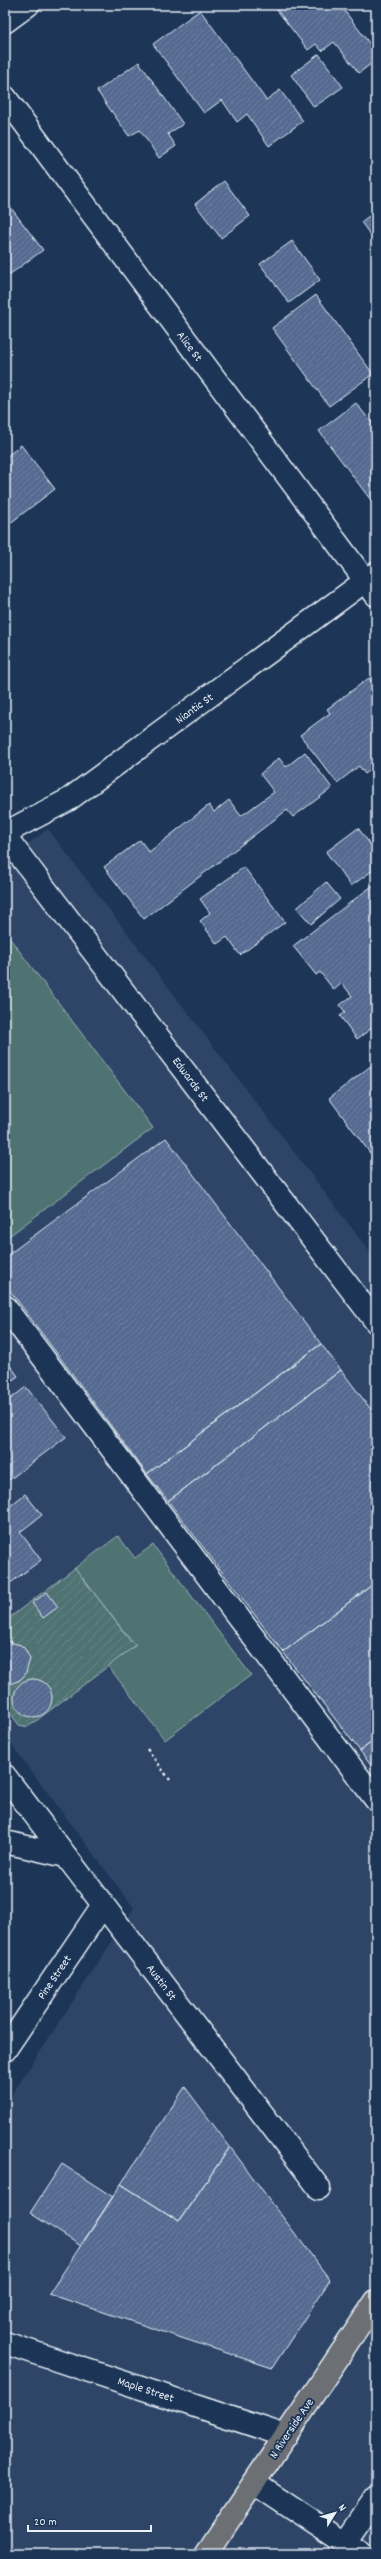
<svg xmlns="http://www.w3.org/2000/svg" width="381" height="2559" font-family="Dekko,sans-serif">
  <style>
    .built { fill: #2e4568 }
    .green { fill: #507272; stroke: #9cb2b5 }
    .garden { fill: url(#garden-furrows); stroke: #9cb2b5 }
    .building { fill: url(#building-hatch); stroke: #e8f1f8 }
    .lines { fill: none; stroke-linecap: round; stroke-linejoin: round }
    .minor-casing { stroke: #e8f1f8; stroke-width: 25 }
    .major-casing { stroke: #e8f1f8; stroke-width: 25 }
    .path { stroke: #e8f1f8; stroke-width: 2.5; stroke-dasharray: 3 3; stroke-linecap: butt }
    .minor { stroke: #1d3557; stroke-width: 22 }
    .major { stroke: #6c6f75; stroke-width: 22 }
    .labels { text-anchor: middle; stroke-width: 4; stroke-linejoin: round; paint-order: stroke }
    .street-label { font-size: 12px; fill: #e8f1f8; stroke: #1d3557 }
  </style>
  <defs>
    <pattern id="garden-furrows" width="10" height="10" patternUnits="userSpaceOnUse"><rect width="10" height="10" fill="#507272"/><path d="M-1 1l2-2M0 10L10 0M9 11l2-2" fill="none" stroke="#698787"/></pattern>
    <pattern id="building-hatch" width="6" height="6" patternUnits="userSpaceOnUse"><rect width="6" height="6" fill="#546a91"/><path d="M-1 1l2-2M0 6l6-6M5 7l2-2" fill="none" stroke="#6d80a1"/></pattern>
  </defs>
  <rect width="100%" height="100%" fill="#1d3557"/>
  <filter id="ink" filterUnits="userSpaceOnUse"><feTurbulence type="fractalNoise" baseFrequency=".025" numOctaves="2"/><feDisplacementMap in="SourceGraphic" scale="8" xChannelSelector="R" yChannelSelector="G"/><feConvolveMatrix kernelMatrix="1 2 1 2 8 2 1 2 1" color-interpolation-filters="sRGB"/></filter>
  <g filter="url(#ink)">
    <path class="built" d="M48,829L376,1260V2554H5V2105L134,1908L5,1736V861Z"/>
    <path class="green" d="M5,932L153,1128L5,1239Z
      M118,1536L135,1558L153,1545L251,1675L165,1740L108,1666L135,1646L75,1568Z"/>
    <path class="garden" d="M75,1568L131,1642L132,1641L136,1645L28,1727L19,1725L5,1706V1621Z"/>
    <path class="building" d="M273,5H340L376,52V60L359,73L334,42L322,51L316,44L308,50Z
      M200,10L266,100L280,90L303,121L269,146L247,114L237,122L222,100L204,113L153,44Z
      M319,54L343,87L314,107L291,75Z
      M139,62L183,124L168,134L176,146L159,158L140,130L129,136L97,91Z
      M224,181L250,216L221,238L195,204Z
      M5,200L43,250L9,275L5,270Z
      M376,211V243L361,222Z
      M292,241L320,280L289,303L260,264Z
      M316,295L373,374L329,406L272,328Z
      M356,403L371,422L376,418V507L319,431Z
      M21,445L55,489L5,527V458Z
      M369,678L376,688V765L365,774L359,766L337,783L300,735L330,713L327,709Z
      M305,752L332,788L293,817L287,810L144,919L104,867L140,840L149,852L209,805L214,812L229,800L241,816L274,792L260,774L279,758L286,767Z
      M358,828L376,852V868L351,886L326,852Z
      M244,867L285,922L240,955L227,937L217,944L200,921L210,913L200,899Z
      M326,882L340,899L311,924L297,908Z
      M376,883V1025L357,1039L340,1016L345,1012L340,1005L352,996L342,983L334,990L320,972L316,975L293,946Z
      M376,1062V1161L329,1098Z
      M166,1138L321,1344L147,1474L5,1284V1257Z
      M321,1344L341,1370L168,1501L147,1474Z
      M5,1359L18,1376L5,1386Z
      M341,1370L376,1416V1582L283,1652L168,1501Z
      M26,1387L66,1437L5,1483V1403Z
      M25,1494L42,1515L20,1532L41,1560L5,1587V1510Z
      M376,1582V1739L360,1751L283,1652Z
      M47,1592L58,1607L43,1618L32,1603Z
      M5,1641L21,1645L25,1649L30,1659L25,1675L20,1680L10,1684H5Z
      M14 1698a19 19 0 1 1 38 0a19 19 0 1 1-38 0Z
      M376,1739V1772L360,1751Z
      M185,2087L230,2147L179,2221L121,2184Z
      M230,2147L330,2280L272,2368L49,2294L121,2184L179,2221Z
      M62,2164L113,2197L81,2246L30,2213Z"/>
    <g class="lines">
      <defs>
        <path id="minor" d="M5,22L28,5
          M5,97L376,595
          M5,833L68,800L376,573
          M5,836L376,1322
          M5,1307L376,1800
          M5,1776L319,2188
          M5,1842L66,1856
          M5,2050L103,1905
          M5,2343L286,2436
          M254,2483L361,2554
          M345,2543L376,2498"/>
        <path id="major" d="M206,2554L376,2301"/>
      </defs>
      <use href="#minor" class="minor-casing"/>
      <use href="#major" class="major-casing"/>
      <path class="path" d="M147,1749L170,1780"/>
      <use href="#minor" class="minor"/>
      <use href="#major" class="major"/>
    </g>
  </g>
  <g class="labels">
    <g class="street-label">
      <text transform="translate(190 346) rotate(53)" y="4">Alice St</text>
      <text transform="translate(194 708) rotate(-36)" y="4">Niantic St</text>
      <text transform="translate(191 1079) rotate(53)" y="4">Edwards St</text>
      <text transform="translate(54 1977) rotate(-56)" y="4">Pine Street</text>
      <text transform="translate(162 1982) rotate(53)" y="4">Austin St</text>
      <text transform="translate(146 2389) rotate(18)" y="4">Maple Street</text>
      <text transform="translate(291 2428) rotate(-56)" y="4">N Riverside Ave</text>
    </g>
  </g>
  <rect width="381" height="2559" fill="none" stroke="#1d3557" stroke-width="20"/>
  <rect x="10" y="10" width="361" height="2539" fill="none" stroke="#e8f1f8" stroke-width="1.5" filter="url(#ink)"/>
  <g transform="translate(335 2513) rotate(53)" stroke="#1d3557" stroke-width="3" paint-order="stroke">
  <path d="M0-3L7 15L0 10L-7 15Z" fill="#e8f1f8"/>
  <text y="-6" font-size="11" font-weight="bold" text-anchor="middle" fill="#e8f1f8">N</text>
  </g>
  <path d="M28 2525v6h123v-6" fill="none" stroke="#e8f1f8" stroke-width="2"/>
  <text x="34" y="2525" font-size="12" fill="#e8f1f8" stroke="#1d3557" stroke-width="3" paint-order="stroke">20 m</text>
</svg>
